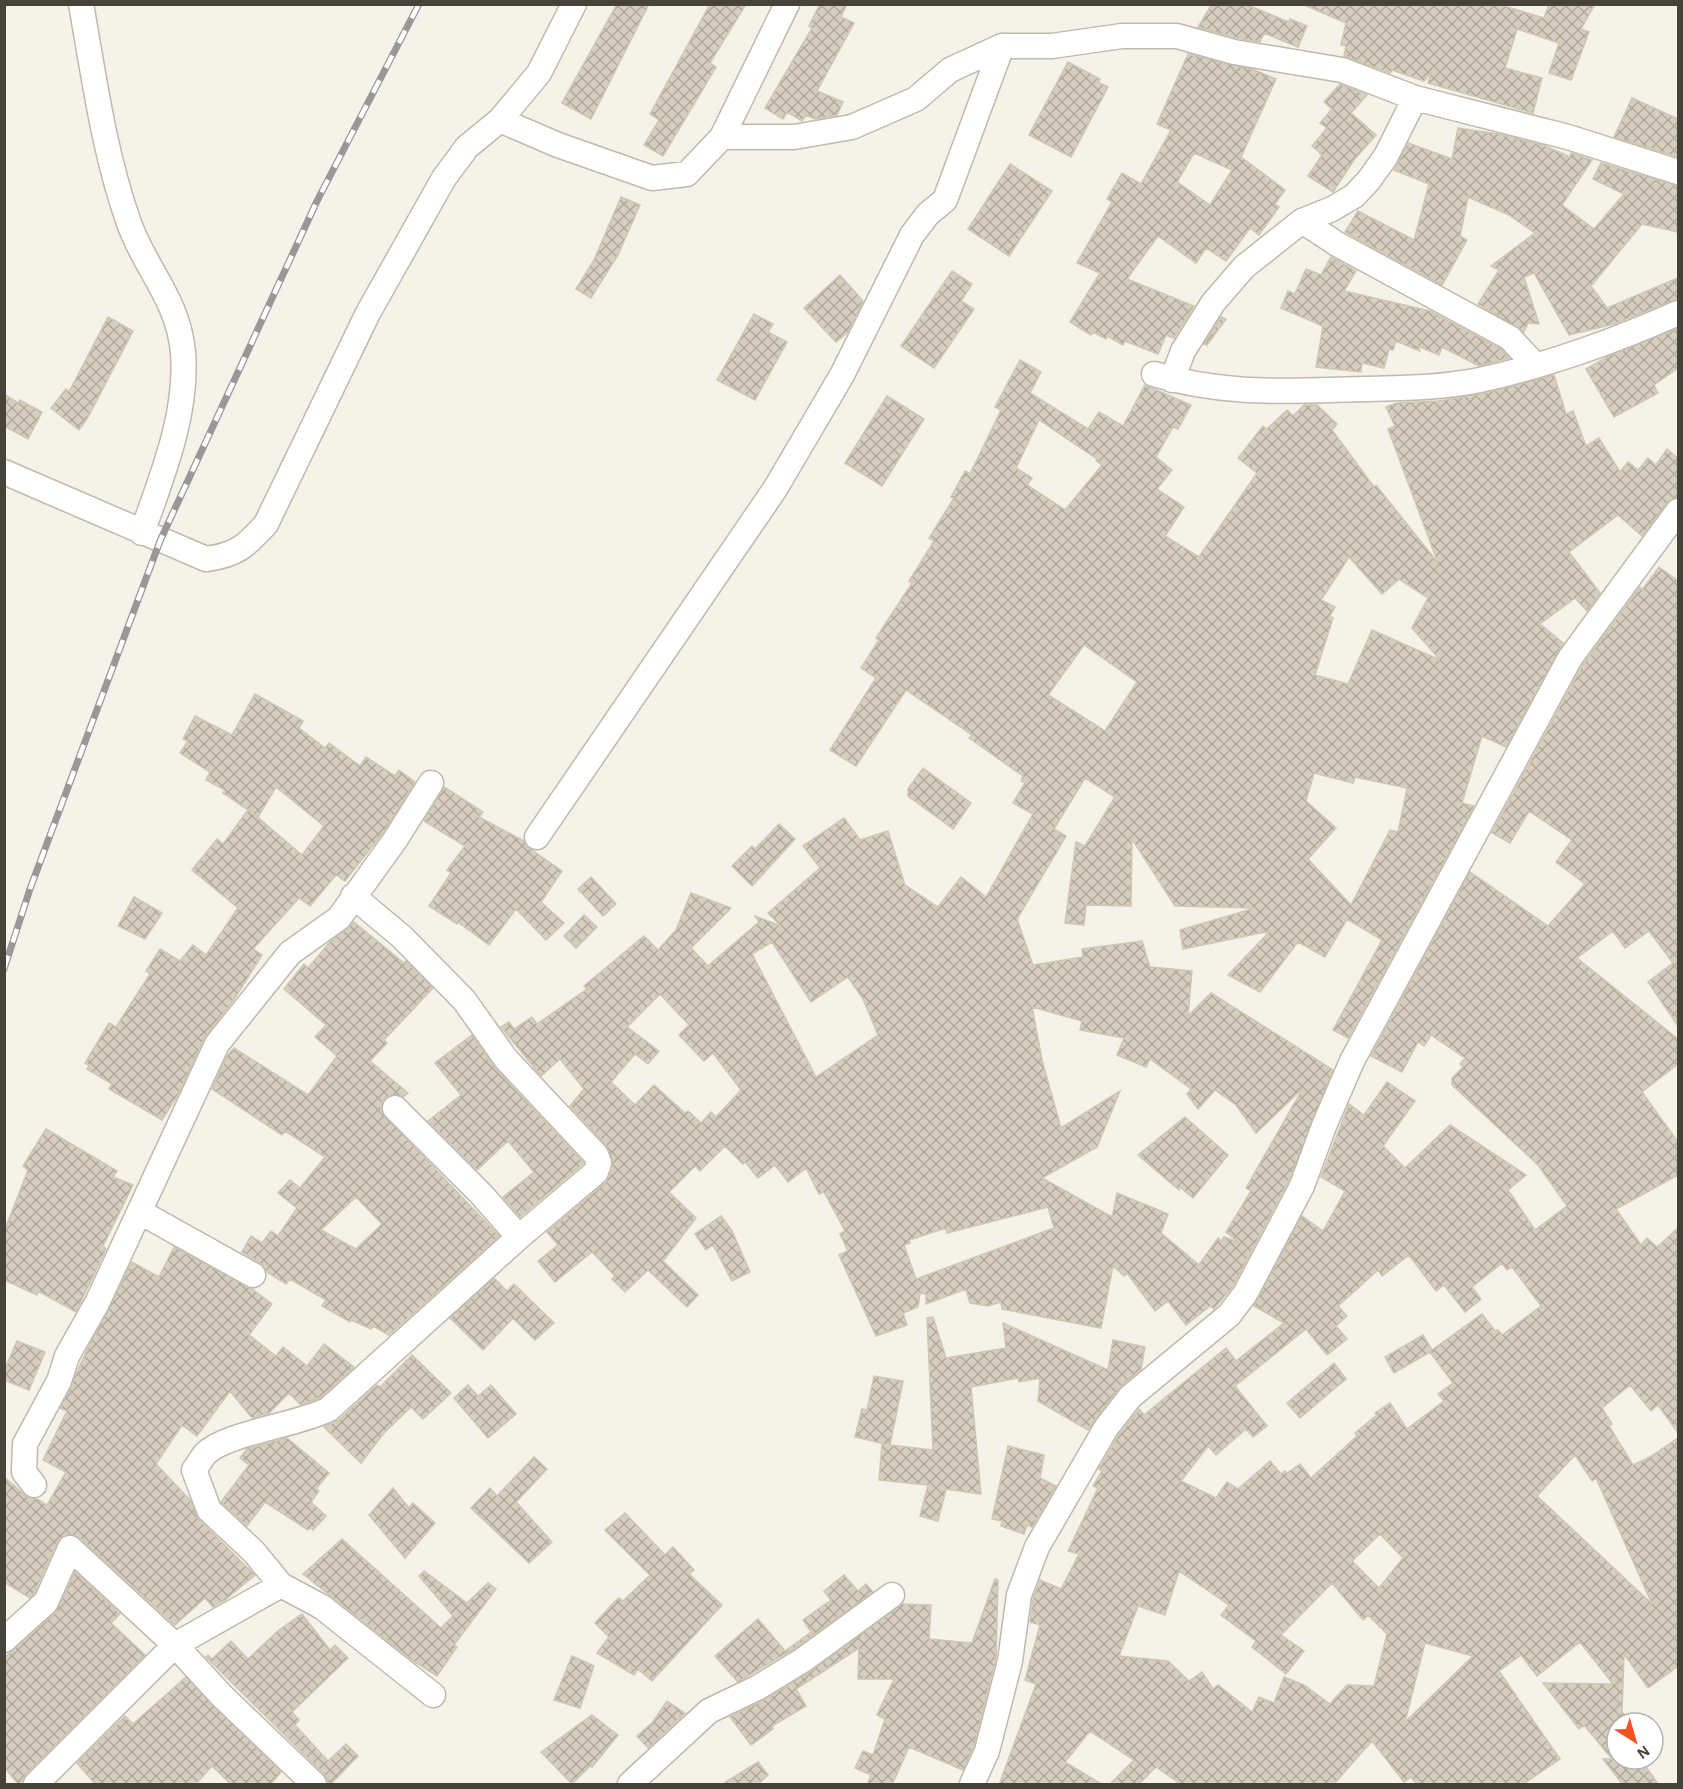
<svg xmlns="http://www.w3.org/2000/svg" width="1683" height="1789" font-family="'Alegreya Sans',sans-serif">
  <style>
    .building { fill: url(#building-cross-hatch); stroke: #d0c7b2; stroke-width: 1.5; fill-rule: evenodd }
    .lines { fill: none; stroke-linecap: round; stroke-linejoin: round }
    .minor-casing { stroke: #c0baac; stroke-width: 27 }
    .minor { stroke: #fff; stroke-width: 24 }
    .rail-casing { stroke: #989898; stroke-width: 7 }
    .rail { stroke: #fff; stroke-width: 4.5; stroke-dasharray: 14; stroke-linecap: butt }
  </style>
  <defs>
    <pattern id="building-cross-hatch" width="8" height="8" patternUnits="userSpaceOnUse" patternTransform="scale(1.5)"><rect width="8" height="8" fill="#d6cebf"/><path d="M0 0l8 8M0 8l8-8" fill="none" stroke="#b0a99c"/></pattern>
  </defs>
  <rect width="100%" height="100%" fill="#f4f2e9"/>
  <path class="building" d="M617,4H649L591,119L562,103Z
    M710,4H746L710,63L716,67L663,156L644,145L659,120L650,114Z
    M820,4H847L841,17L854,23L817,91L843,102L837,115L815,119L806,115L802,121L787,112L783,119L765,108L812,28L809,26Z
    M1212,4H1245L1289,22L1290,19L1307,26L1298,47L1264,33L1260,42L1237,38L1198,27Z
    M1302,4H1498L1544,18L1549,4H1595L1581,29L1589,32L1571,80L1549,73L1559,43L1517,29L1505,68L1542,78L1533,113L1428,83L1432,71L1424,81L1392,70L1390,73L1344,56L1346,46L1341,45L1346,23Z
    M1188,54L1252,69L1276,79L1241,157L1285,190L1275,204L1279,207L1259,235L1250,228L1226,261L1206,248L1196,263L1158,236L1127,279L1194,306L1174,338L1166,335L1158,354L1125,341L1123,345L1107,336L1106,339L1093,332L1091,335L1070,322L1100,273L1077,263L1112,202L1107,199L1122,173L1141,184L1171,130L1157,124ZM1194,153L1232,170L1210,205L1177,182Z
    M1068,62L1100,79L1098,82L1108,87L1071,157L1029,135Z
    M1340,84L1367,95L1351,113L1376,135L1354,160L1333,192L1308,176L1322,155L1312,146L1327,128L1320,123L1332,109L1324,102Z
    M1632,98L1678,119V157L1614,137Z
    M1458,128L1498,134L1543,145L1570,157L1571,153L1592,160L1562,205L1594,229L1624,194L1593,179L1601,163L1678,186V232L1642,224L1591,286L1607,308L1678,278V299L1614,324L1569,335L1534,273L1524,277L1539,324L1528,323L1524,332L1478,304L1499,270L1491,266L1535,233L1509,215L1468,197L1460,236L1467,240L1442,285L1345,232L1358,211L1414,240L1429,184L1394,170L1408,143L1452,159Z
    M1010,164L1052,191L1009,256L968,229Z
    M621,197L640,205L618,255L591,298L576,289L594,260Z
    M1331,257L1356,271L1344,291L1430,311L1501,349L1509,358L1479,366L1442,347L1439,355L1418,346L1420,351L1396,341L1393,350L1389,349L1384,368L1362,363L1361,372L1316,367L1323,326L1281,308L1288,291L1295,294L1306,269L1321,275Z
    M952,271L972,284L961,301L974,309L934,368L901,346Z
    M840,275L863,301L848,332L836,342L804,308Z
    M754,314L773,324L768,332L787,342L755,400L717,380Z
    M108,317L133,331L88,417L79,430L51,408L66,389L69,392Z
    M1221,317L1226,319L1207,345L1204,344Z
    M1678,328V368L1654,385L1658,393L1614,417L1586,369L1609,356Z
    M1020,360L1041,372L1030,393L1088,429L1099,412L1123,426L1145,385L1191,405L1178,429L1173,427L1156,457L1172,470L1157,489L1184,507L1165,536L1199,557L1257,473L1238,458L1263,426L1267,429L1287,410L1293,416L1304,405H1317L1337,424L1332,430L1374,487L1376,485L1438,563L1388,429L1395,426L1386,407L1397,403L1438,401L1482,394L1554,375L1566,414L1573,411L1586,446L1599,438L1620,472L1628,462L1638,470L1648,458L1656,465L1667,449L1678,458V497L1667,503L1642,536L1618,515L1569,552L1600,593L1587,611L1575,598L1540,624L1563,643L1506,747L1482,736L1462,803L1474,806L1348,1038L1333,1030L1382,940L1347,919L1325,957L1298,942L1260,992L1228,975L1270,931L1183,949L1180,930L1255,908L1175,906L1132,839L1131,906L1086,905L1084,925L1065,923L1076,842L1085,846L1115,797L1085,778L1054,829L1066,836L1017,919L1033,965L1083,957L1082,949L1142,941L1150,967L1192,971L1188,1016L1211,993L1333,1070L1289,1180L1233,1286L1214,1309L1210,1306L1186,1325L1168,1301L1155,1311L1127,1273L1124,1276L1113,1266L1101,1328L1002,1309L1001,1302L988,1306L970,1303L966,1289L926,1304V1294L920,1293L918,1307L903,1313L907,1325L876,1336L839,1255L848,1251L840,1234L845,1231L824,1192L819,1194L806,1168L788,1182L775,1165L758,1178L745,1162L743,1164L725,1146L700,1171L695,1166L669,1192L696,1218L663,1261L698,1295L687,1307L648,1270L625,1292L612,1279L615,1276L592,1252L555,1282L538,1261L558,1245L547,1232L606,1182L613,1168L612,1158L606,1145L570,1106L584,1089L560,1059L541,1076L501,1027L509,1022L514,1029L532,1017L537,1024L587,989L584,986L644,936L658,950L676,930L691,893L731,908L691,948L708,966L759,922L755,916L781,926L768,913L820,868L803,846L844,818L860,840L888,831L905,885L938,907L961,877L986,897L1033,814L1013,803L1025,783L1021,781L1023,776L969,738L972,735L906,690L856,766L830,750L876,678L861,668L879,640L876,638L912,583L909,581L934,541L929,538L954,498L951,497L965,471L970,474L1001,410L995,407ZM1039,420L1097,459L1096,461L1102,465L1065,510L1027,485L1032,478L1016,468ZM1349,557L1382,594L1399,579L1428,598L1412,628L1440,660L1372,630L1348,684L1315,675L1333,618L1330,616L1335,607L1321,600ZM1084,645L1137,682L1105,731L1048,695ZM1314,773L1353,783L1355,777L1407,788L1398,832L1390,830L1351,905L1308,859L1336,828L1306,801ZM772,942L811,1002L848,977L863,999L878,1035L816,1077L752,954ZM660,994L689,1025L679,1035L704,1061L713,1053L741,1090L716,1117L711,1112L701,1123L688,1111L685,1113L654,1085L635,1105L611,1082L635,1054L648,1064L659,1051L627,1027ZM1032,1007L1082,1021L1080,1030L1124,1038L1117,1055L1146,1067L1150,1059L1191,1089L1187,1094L1198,1109L1215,1090L1236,1105L1256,1133L1303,1088L1246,1188L1251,1191L1226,1232L1238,1242L1224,1237L1221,1241L1218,1238L1199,1265L1161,1233L1168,1214L1117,1193L1112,1217L1042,1178L1097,1147L1120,1091L1061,1128L1042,1060ZM1048,1207L1054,1228L916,1279L904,1245L910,1243L909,1240L946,1228L947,1233Z
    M4,394L18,403L20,400L42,412L28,439L4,426Z
    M887,396L924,419L882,486L845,463Z
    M1659,567L1678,581V1026L1648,982L1673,963L1649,931L1625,948L1613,931L1577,958L1678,1039V1064L1642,1092L1678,1142V1175L1616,1209L1641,1245L1647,1238L1657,1247L1678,1228V1433L1658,1405L1651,1411L1630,1385L1602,1408L1612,1424L1609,1426L1633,1465L1650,1457L1678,1438V1666L1648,1688L1624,1654L1622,1712L1632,1723H1617V1759H1640L1659,1785H1623L1603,1759H1612L1584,1725L1579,1729L1543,1683L1613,1684L1580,1642L1537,1676L1521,1655L1499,1671L1560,1759L1522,1785H1417L1411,1777L1404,1782L1372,1741L1333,1785H1182L1156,1767L1138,1785H1109L1134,1760L1090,1731L1065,1762L1103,1785H999L1036,1684L1025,1680L1040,1625L1030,1622L1033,1599L1040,1580L1061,1589L1079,1554L1068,1551L1098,1488L1093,1486L1102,1471L1099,1469L1118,1436L1139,1409L1144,1415L1226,1348L1236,1361L1284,1323L1254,1306L1302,1216L1323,1231L1345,1191L1321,1177L1349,1104L1364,1115L1387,1082L1415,1101L1383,1146L1405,1168L1450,1125L1526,1175L1508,1190L1535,1230L1567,1206L1538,1165L1452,1085V1078L1463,1067L1460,1064L1465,1058L1431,1035L1424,1046L1418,1042L1402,1072L1371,1056L1470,872L1548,926L1585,884L1556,862L1572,840L1529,811L1510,843L1492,833L1582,666L1640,587L1642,590ZM1409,1255L1436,1291L1444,1285L1465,1312L1481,1299L1472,1287L1502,1263L1507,1270L1512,1267L1541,1306L1502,1335L1498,1330L1495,1331L1482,1314L1432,1350L1423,1335L1385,1357L1394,1373L1430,1352L1453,1383L1438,1394L1444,1401L1407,1429L1390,1403L1375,1413L1377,1415L1355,1433L1357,1436L1311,1478L1300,1464L1287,1473L1285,1471L1281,1474L1270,1461L1238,1489L1227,1482L1216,1498L1181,1481L1208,1446L1216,1455L1246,1429L1253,1437L1267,1426L1235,1386L1306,1329L1327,1355L1347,1339L1336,1326L1347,1316L1338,1306L1378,1270L1382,1276ZM1575,1455L1592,1481L1596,1478L1652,1604L1537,1496ZM1380,1534L1403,1558L1379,1588L1352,1561ZM1179,1571L1229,1605L1221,1615L1256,1641L1252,1647L1286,1674L1304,1651L1281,1635L1332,1583L1363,1620L1368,1615L1387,1634L1374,1686L1347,1685L1330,1704L1304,1685L1284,1677L1274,1703L1259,1697L1252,1712L1218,1685L1213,1689L1202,1672L1189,1681L1168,1661L1119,1656L1138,1606L1165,1615ZM1425,1643L1473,1656L1405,1722Z
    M255,694L303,721L299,728L325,748L329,743L360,766L366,757L395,776L399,770L415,782L385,830L345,881L336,875L310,906L299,898L253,949L262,955L235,998L204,1038L178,1095L162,1120L109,1089L112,1084L87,1069L89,1065L85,1063L109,1023L116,1027L150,974L146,971L160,949L180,961L193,945L206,955L238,908L192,870L217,839L223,844L248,810L223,793L225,790L206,780L210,772L180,753L188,741L183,739L195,716L232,735ZM276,787L324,826L302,855L249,810L258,817Z
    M923,768L971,803L953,829L908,796V789Z
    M444,787L483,812L479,817L524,841L529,848L562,871L541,902L564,923L546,940L516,909L489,945L458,922L457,924L429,906L451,873L447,870L465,846L424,821Z
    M779,824L795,839L752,886L732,866L752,846L755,849Z
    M591,877L616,904L603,916L578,889Z
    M134,897L162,913L145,939L118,926Z
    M584,915L597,927L576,948L564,936Z
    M354,922L404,963L406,961L433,988L384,1040L387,1043L370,1061L408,1093L403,1097L392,1094L385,1098L381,1104V1112L499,1236L389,1335L373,1326L371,1329L351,1320L350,1322L322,1306L326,1300L290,1279L286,1284L267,1272L260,1263L242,1252L251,1236L262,1243L271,1231L278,1236L297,1208L278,1193L290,1180L300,1188L325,1157L285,1131L282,1135L212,1089L227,1056L234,1048L308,1095L337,1056L315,1037L326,1025L284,989L304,964L308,968L330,942ZM356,1197L382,1224L356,1249L321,1230Z
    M472,1035L496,1069L584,1163L520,1217L503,1197L534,1172L508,1141L477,1170L428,1121L461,1095L435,1063Z
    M1185,1117L1228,1155L1193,1198L1180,1187L1179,1190L1138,1155Z
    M46,1129L117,1171L113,1177L133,1185L103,1246L106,1249L76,1312L38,1291L37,1295L4,1280V1232L28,1170L23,1166Z
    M721,1216L732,1231L750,1272L732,1281L713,1245L706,1250L695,1234Z
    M174,1247L252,1289L272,1304L249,1335L276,1356L283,1347L307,1366L324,1344L354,1367L321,1397L301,1405L289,1393L269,1413L252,1418L230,1391L197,1436L182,1425L156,1464L190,1500L199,1520L255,1575L225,1600L213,1607L205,1598L175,1625L80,1538L68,1534L57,1542L34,1593L30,1598L4,1582V1477L28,1498L37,1499L47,1505L66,1472L43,1460L67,1411L60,1408L90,1344L132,1262L159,1277Z
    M494,1278L507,1291L514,1284L554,1323L535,1340L513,1318L483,1350L450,1318Z
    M933,1317L946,1358L1006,1348L1003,1323L1108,1370L1113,1340L1145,1347L1141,1369L1119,1388L1088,1430L1038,1401L1040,1378L1019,1382L1018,1378L971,1387L981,1494L946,1489L938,1521L920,1516L928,1485L879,1480L882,1444H885L855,1437L862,1409L867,1410L874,1376L903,1381L890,1445L933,1450L927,1318Z
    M17,1341L45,1352L29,1390L4,1380V1371Z
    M412,1355L451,1393L423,1419L411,1407L384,1433L361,1463L324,1427L339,1420L377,1385L380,1387Z
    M1334,1363L1346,1379L1300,1418L1287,1403Z
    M468,1385L478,1396L491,1385L516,1414L488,1438L454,1398Z
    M287,1438L329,1473L316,1489L319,1491L311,1502L326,1516L313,1530L311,1527L308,1530L265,1502L247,1526L221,1502L249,1465L240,1458L247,1449Z
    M1008,1446L1044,1455L1040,1478L1056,1486L1032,1527L1027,1525L1024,1534L1001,1526L1002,1521L992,1519Z
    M534,1457L547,1469L516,1502L552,1542L529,1563L471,1508L490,1488L497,1496Z
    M393,1488L409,1508L413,1503L435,1523L405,1558L369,1515Z
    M625,1513L665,1555L673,1547L694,1570L689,1574L722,1605L652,1681L638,1669L634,1675L597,1653L609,1637L595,1623L615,1601L619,1598L623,1601L650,1575L605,1530Z
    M342,1539L441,1628L453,1616L419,1576L424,1571L467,1603L488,1583L496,1589L454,1645L457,1647L437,1676L413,1661L303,1574Z
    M75,1572L120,1614L111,1623L145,1655L26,1774L19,1785L4,1767V1658L56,1612Z
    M844,1575L858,1591L866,1584L873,1592L795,1648L738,1682L715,1656L758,1619L785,1651L811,1632L803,1620L831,1600L824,1591Z
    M995,1579L998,1580L996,1658L974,1746L963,1770L909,1747L892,1785H867L871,1775L855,1768L863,1751L873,1755L885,1719L877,1715L894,1679H858L859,1648L796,1689L806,1706L772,1726L773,1729L751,1745L730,1717L764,1700L810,1672L902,1604L931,1605L929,1639L972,1643Z
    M302,1614L330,1650L335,1645L348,1658L292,1712L299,1720L295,1725L328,1761L346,1744L358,1756L330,1785L324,1774L206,1657L208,1655L212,1659L231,1641L248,1659L279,1630Z
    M572,1656L594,1666L580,1708L554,1700Z
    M186,1677L281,1772L270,1785H232L212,1766L195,1785H96L77,1763L125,1716L133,1724Z
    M667,1701L685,1713L648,1748L637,1736L652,1723Z
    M592,1715L618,1735L592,1767L590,1766L572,1784L541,1752Z
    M758,1762L768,1775L757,1785H721Z"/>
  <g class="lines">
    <defs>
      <path id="minor" d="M81,4C94,77 104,153 129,223C145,269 178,299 183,352C188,414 162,476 142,533
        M500,120L558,145L652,178L687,174L722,137L787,4
        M722,137H794L852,127L916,99L950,70L1002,46H1052L1122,36H1177L1234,52L1342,70L1415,98L1568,137L1678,172
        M1302,221L1337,244L1510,338L1534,364
        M1154,374C1213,392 1269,392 1330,390C1379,388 1431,390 1480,380C1548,365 1615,341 1678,313
        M1172,380L1183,351L1213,303L1244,267L1302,221L1332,209L1354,196L1369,180L1386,156L1415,98
        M4,472L206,559C237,555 246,546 266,524L368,313L444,178L467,147L500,120L539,73L574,4
        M537,837L775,489L842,375L912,235L928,214L945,200L1002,46
        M353,896L402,937L464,1000L506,1059L596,1155L599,1163L596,1172L519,1237
        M395,1108L481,1194L519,1237L329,1409C299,1425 225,1433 205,1454C201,1459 198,1465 194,1470L209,1510L254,1552L281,1585L322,1607L433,1695
        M140,1212L253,1275
        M34,1485L24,1472L25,1444L59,1381L67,1356L97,1303L217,1044L290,953L339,918L395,840L431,783
        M4,1640L46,1602L70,1548L175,1645L222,1696L314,1784
        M36,1784L175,1645L281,1585
        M630,1784L709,1711L757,1688L803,1660L892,1595
        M972,1784L987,1751L1010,1661L1019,1595L1037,1547L1106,1428L1130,1397L1229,1315L1245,1294L1302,1186L1324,1126L1352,1061L1570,658L1678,511"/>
    </defs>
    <use href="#minor" class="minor-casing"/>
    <use href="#minor" class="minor"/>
    <defs>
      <path id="rail" d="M4,969L30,889L160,541L317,201L419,4"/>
    </defs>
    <use href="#rail" class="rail-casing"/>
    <use href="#rail" class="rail"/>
  </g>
  <rect width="1683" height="1789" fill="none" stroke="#484338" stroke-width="12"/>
  <g transform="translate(1635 1741) rotate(143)"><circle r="28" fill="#ffffff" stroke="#b6b4af" stroke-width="1.5"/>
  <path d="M0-4.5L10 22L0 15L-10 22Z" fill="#f45020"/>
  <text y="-9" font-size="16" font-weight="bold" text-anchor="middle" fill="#484338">N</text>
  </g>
</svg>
